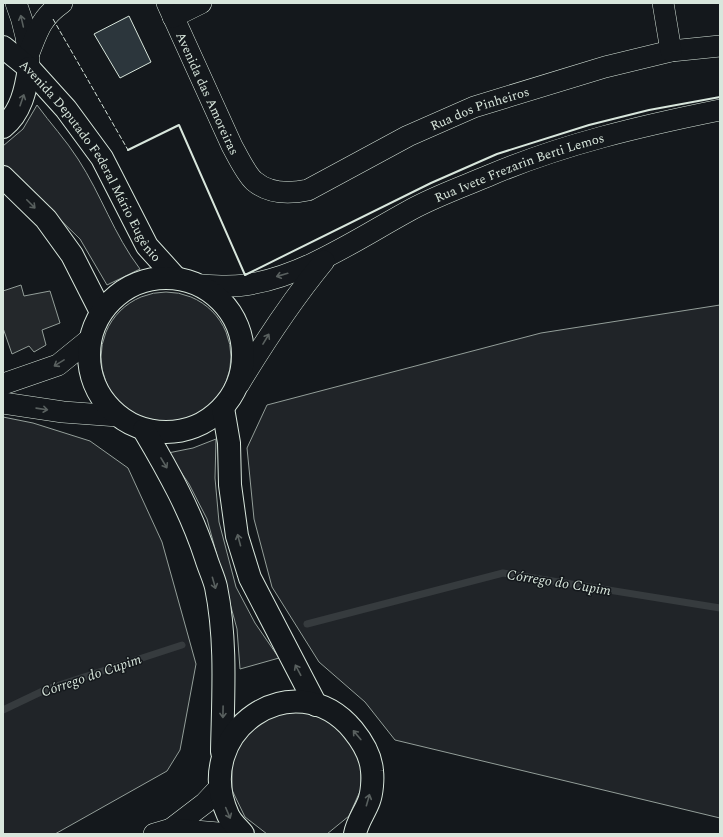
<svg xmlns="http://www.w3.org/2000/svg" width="723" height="837" font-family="Spectral,serif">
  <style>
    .green { fill: #202428; stroke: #939e99 }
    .parking { fill: #24282b; stroke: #939e99 }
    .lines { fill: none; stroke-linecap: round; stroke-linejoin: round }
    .stream { stroke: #363b3e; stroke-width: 7 }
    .building { fill: #2c363c; stroke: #d8e6dc }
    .minor-casing { stroke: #d8e6dc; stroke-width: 22 }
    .tertiary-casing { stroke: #d8e6dc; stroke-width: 24 }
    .minor { stroke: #14181c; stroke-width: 21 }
    .tertiary { stroke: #14181c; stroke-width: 22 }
    .fence { stroke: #d8e6dc; stroke-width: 1; stroke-dasharray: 5 2; stroke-linecap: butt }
    .wall { stroke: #d8e6dc; stroke-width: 2 }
    .oneway { stroke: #59605f }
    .labels { text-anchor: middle; stroke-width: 3; stroke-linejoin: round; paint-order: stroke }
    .street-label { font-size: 13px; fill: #d8e6dc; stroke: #14181c }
    .water-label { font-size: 14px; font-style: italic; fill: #d8e6dc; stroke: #14181c }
  </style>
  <rect width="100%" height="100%" fill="#14181c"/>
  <path class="green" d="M37,105C50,123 66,140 78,159C101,194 114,235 140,269L107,285L80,239L3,164V146L23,129Z
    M101 357a65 65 0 1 1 130 0a65 65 0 1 1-130 0Z
    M720,305V818L395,740L365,702L319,662L272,587L254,519L247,448L267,405L541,333Z
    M3,417L33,423L90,441L128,468L162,542L196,664L180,750L167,771L55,834H3Z
    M216,439L215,478L219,522L236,587L255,623L279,658L240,669L237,629L207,519L189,484L168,453L193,448Z
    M296,708L324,714L348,732L361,759V789L349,816L327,834H267L245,817L232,790V760L244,733L267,715Z"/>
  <path class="parking" d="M21,285L24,296L50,291L60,323L42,330L46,345L34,352L29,346L12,354L3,328V291Z"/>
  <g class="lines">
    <path class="stream" d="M307,624L503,573L720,608
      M3,710L47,689L182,645"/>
  </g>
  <path class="building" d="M129,16L151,62L120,78L94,34Z"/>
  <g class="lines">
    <defs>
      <g id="minor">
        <path d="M16,3C24,23 29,46 29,68"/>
        <path id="s1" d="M167,3L232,146C237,155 246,174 254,181C269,194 289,194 308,190L408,136L474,107L605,67L671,51L720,46"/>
        <path d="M663,3L671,51"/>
        <path d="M173,17L201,3"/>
        <path d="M29,53C38,30 41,18 62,3"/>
        <path id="s2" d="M202,285C216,286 230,287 244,285C305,277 363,235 416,207C439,195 464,186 488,176C563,144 641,126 720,110"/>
        <path d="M3,384L58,365L90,339"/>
        <path d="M239,384C265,341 292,300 324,261"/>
        <path d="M3,403L63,412L118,416"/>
        <path d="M171,829L205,803L219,788"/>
        <path d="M154,834L171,829L230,834"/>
      </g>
      <g id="tertiary">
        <path id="s3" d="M3,47L29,68L66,109L102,158L147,246L175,277"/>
        <path d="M3,127C21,113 26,89 29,68"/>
        <path d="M3,177L46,219L72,255L101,312"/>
        <circle cx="166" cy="355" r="77"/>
        <path d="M223,408L229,443L230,485L237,536L250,578L316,705"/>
        <path d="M144,430C169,472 191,512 206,558C209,568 214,578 216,587C227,641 223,697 222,752"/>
        <path d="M243,834C238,828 231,822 228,815C190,731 295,660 353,730C362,741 371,756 372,771C373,779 372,793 369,801C365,812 357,822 355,834"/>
      </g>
    </defs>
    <use href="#minor" class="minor-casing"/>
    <use href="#tertiary" class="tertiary-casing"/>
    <use href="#minor" class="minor"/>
    <use href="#tertiary" class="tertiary"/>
    <path class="fence" d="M53,19L128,150"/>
    <path class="wall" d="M128,150L179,125L245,275L431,183L497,154L589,125L649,110L720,97"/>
  </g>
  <defs><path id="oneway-shaft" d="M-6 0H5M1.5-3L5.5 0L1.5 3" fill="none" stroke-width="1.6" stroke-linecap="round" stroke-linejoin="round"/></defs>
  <g class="oneway">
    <use href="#oneway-shaft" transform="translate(22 21) rotate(-103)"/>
    <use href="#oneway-shaft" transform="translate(22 100) rotate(-71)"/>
    <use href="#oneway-shaft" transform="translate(31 204) rotate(45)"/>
    <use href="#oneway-shaft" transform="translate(282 275) rotate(164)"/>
    <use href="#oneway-shaft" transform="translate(266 339) rotate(-59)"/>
    <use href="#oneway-shaft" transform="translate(59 363) rotate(148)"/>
    <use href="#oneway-shaft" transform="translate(42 409) rotate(8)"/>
    <use href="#oneway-shaft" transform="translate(164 463) rotate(59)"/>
    <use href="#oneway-shaft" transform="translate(239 540) rotate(-105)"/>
    <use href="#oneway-shaft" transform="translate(214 583) rotate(74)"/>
    <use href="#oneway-shaft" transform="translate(298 670) rotate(-118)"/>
    <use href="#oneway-shaft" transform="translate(223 712) rotate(91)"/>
    <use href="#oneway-shaft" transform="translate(357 735) rotate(-130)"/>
    <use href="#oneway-shaft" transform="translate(368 800) rotate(-74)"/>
    <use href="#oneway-shaft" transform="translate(228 813) rotate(67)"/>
  </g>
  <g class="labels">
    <g class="street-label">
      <text dy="5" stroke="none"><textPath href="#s1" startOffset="99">Avenida das Amoreiras</textPath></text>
      <text dy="5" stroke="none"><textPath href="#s1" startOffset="446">Rua dos Pinheiros</textPath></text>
      <text dy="5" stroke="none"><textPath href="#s3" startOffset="145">Avenida Deputado Federal Mário Eugênio</textPath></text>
      <text dy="5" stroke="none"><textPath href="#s2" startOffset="343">Rua Ivete Frezarin Berti Lemos</textPath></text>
    </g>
    <g class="water-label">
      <text transform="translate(559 582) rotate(9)" y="5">Córrego do Cupim</text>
      <text transform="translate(91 675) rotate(-19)" y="5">Córrego do Cupim</text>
    </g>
  </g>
  <rect width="723" height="837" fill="none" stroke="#d8e6dc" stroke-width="8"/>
</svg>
